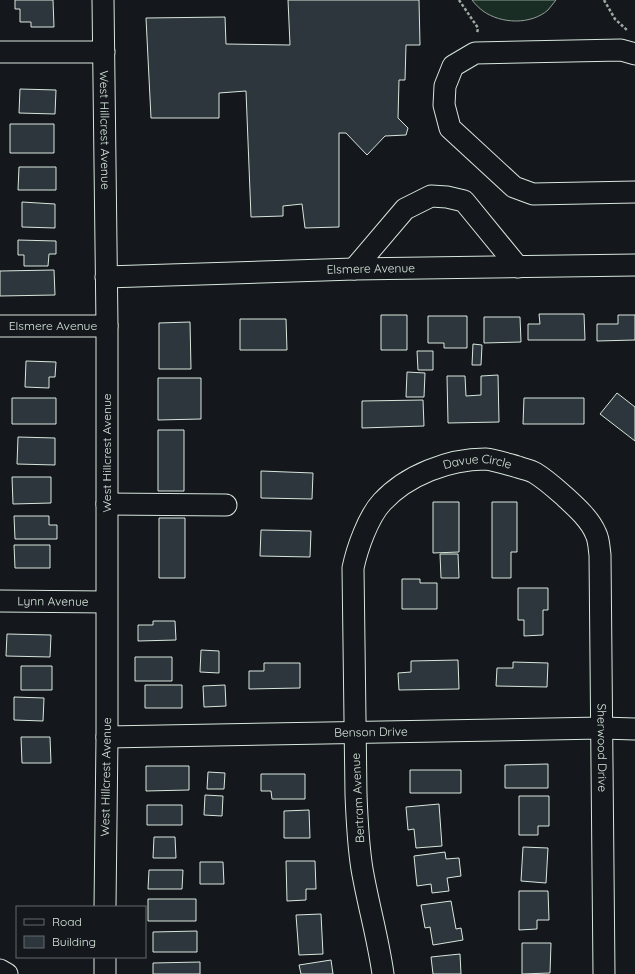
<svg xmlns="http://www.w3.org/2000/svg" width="635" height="974" font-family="Quicksand,sans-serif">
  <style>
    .green { fill: #1a2d24; stroke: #939e99 }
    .building { fill: #2c363c; stroke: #d8e6dc }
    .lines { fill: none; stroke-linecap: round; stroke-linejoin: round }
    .minor-casing { stroke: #d8e6dc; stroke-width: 23 }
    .path { stroke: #9da8a2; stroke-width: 2.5; stroke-dasharray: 3 2; stroke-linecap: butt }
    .minor { stroke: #14181c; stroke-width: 21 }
    .labels { text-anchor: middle; stroke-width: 3; stroke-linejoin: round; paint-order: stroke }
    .street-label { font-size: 12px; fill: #d8e6dc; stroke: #14181c }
  </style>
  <rect width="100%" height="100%" fill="#14181c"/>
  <path class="green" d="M472,0H556C553,3 551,7 548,10C531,25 501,24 483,11C479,8 475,4 472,0Z"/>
  <path class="building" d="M15,0H53L54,27H31V22H20V9H15Z
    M288,0H419L420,45H406L405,80H399L398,118L408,128L406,135L385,136L367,155L346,133H339V227L305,228L302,204L283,206V216L251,217L246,91L219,93V118H151L146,18L225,17L226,44L290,45Z
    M20,89L56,90L55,114L19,113Z
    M10,124H54V153H10Z
    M19,167H56V190H18Z
    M22,202L55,204V228L22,227Z
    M18,240L56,241V254H49L48,266H24V255H18Z
    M54,270L55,295L0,296V271Z
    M539,314H584L585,340H528V324H540Z
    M381,315H407V350H381Z
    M618,315H635V340L597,341V324H618Z
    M428,316H467V348H444V343H428Z
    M484,317H520L521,342L484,343Z
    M240,319H286L287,350H240Z
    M190,322L191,369H159V323Z
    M473,344L482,345L481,365H472Z
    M417,351H433V370H418Z
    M26,361L56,362L55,377H49V388L25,387Z
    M407,372L425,373L424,397H406Z
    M498,375L499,422L448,423L447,376H465L466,396L481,395V376Z
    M158,378H201V419L158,420Z
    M617,393L635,407V441L600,414Z
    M12,398H56V424H12Z
    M524,398H584V424H523Z
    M423,400L424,426L362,428V401Z
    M158,430H184V491H158Z
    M18,437L55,438V465L17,464Z
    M261,471L313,473L312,499L261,498Z
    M12,477H51V503L13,504Z
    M433,502H459V552L433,553Z
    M492,502H517V552H511V578H492Z
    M14,516H49V525H57V539H15Z
    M159,518H185V578H159Z
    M261,530L311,531L310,557L260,556Z
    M14,545H50V568H15Z
    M440,554H458L459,578H441Z
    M402,579H420V583H437V609H402Z
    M518,588H548V610H543V635L524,636V620H518Z
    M153,621H175L176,640L138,641V625H153Z
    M7,634L51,635L50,657L6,656Z
    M201,650L219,651V673L200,672Z
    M135,657H172V681H135Z
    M458,660L459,689L399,690L398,673L411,672V661Z
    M513,662L548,663L547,687L496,686L497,668H513Z
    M264,663H300V688L249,689V671H264Z
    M21,666H52V690H21Z
    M145,685H182V708H145Z
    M225,685L226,706L204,707L203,686Z
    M14,697L44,698L43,721L14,720Z
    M21,737H50L51,763H22Z
    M548,764V788H505V765Z
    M146,766H189V790L146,791Z
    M410,770H461V793H410Z
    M208,772L225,773L224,789H207Z
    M261,774H305V799H272L271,791H261Z
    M205,795L223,796L222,816L204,815Z
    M519,796H549V826H538V835H519Z
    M439,804L442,846L416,848L414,829L408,830L406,807Z
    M147,805H182V825H147Z
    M309,810L310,838H284V811Z
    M154,837H175L176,858H153Z
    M523,847L548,848L546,883L521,881Z
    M445,852L446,859L459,858L461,876L447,878L449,891L432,893L431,884L417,886L414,856Z
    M286,861H315L316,889H306V900L287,901Z
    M200,862H223L224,884H200Z
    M149,870H183L182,889H148Z
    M519,891H548L549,920H537V929L519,930Z
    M148,899H196V921H148Z
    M451,901L456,929L461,928L463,940L433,945L430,927L425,928L421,905Z
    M321,914L323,954L299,955L296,915Z
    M197,931V952H153V932Z
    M522,943H551L550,973L522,974Z
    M460,954L461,974H433L431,957Z
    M331,960L333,974H301L299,965Z
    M200,962V974H153V963Z"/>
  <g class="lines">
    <defs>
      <g id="minor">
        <path id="s1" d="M103,0L107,326V737L105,907"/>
        <path d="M0,52H104"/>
        <path d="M635,54L621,50L475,53L453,66L445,86L444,105L450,128L514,187L533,194L635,192"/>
        <path d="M354,269L405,209L431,196L447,197L464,201L518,267"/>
        <path id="s2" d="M106,277L354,269L635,265"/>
        <path id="s3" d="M0,326H107"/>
        <path d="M107,504L226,505"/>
        <path id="s4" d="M0,601L106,602"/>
        <path id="s5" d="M107,737L602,728L635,729"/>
        <path d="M105,957V974"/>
        <path d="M0,970L7,974"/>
        <path id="s6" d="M383,974C378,938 368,904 362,869C358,844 357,820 356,795L353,568C357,549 368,517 382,502C407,475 449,459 485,459C496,460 507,464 518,467C523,469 530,470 535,473C545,479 554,487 563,495C575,506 590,519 596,534C599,540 599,548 600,555L604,974"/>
      </g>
    </defs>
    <use href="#minor" class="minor-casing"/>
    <path class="path" d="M459,0L478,28L477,34
      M604,0L615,19L628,31"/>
    <use href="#minor" class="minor"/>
  </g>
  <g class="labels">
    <g class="street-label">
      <text dy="4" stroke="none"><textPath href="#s1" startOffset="130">West Hillcrest Avenue</textPath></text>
      <text dy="4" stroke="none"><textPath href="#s2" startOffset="265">Elsmere Avenue</textPath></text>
      <text dy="4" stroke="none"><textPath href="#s3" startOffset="53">Elsmere Avenue</textPath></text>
      <text transform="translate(107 453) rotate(-90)" y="4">West Hillcrest Avenue</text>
      <text dy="4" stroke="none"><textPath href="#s6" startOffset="588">Davue Circle</textPath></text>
      <text dy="4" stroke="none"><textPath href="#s4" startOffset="53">Lynn Avenue</textPath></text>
      <text dy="4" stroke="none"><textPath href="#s5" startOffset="264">Benson Drive</textPath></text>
      <text dy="4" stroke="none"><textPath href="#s6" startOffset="949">Sherwood Drive</textPath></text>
      <text transform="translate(106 777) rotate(-89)" y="4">West Hillcrest Avenue</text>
      <text transform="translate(358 798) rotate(-93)" y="4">Bertram Avenue</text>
    </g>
  </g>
  <rect x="16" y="906" width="130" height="52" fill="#14181c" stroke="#626a69"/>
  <rect x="24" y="919" width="20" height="6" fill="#14181c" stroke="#626a69"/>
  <text x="52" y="926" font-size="12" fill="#d8e6dc">Road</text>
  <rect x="24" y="936" width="20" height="12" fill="#2c363c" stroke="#626a69"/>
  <text x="52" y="946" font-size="12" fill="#d8e6dc">Building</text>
</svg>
